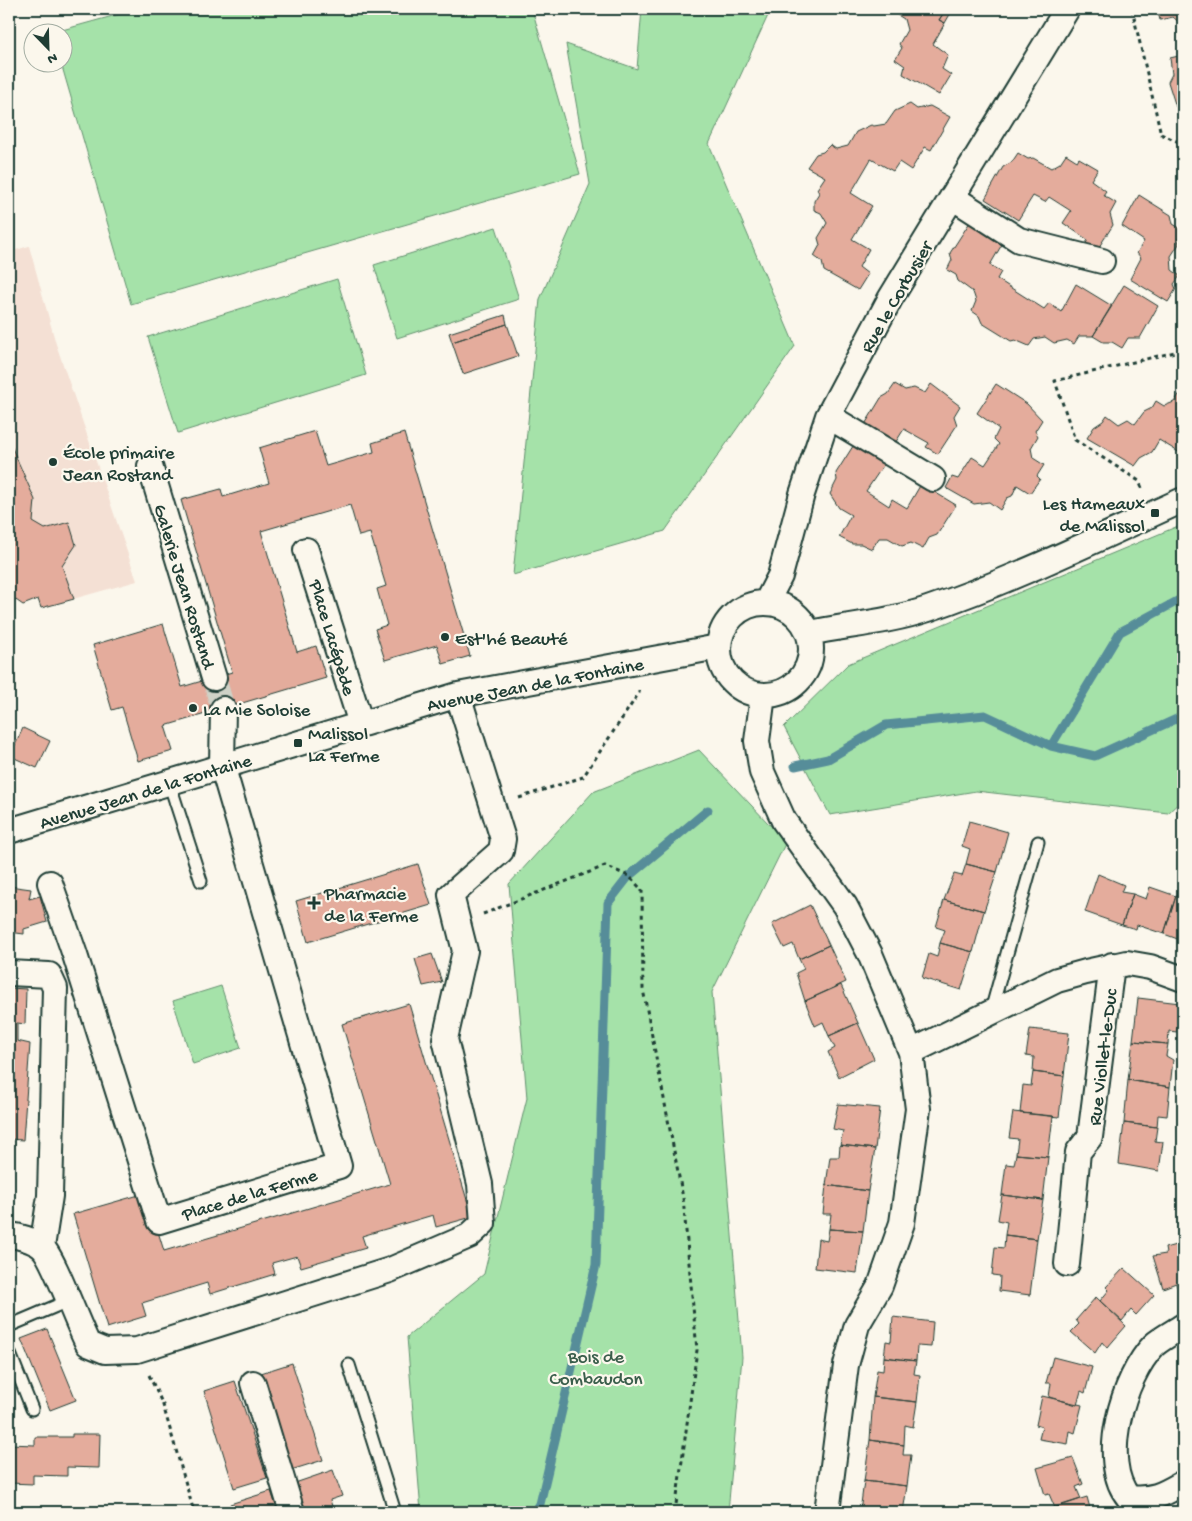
<svg xmlns="http://www.w3.org/2000/svg" width="1192" height="1521" font-family="'Gochi Hand',sans-serif">
  <style>
    .built { fill: #f4e0d4 }
    .green { fill: #a5e2a9; stroke: #62906e }
    .lines { fill: none; stroke-linecap: round; stroke-linejoin: round }
    .stream { stroke: #578d99; stroke-width: 9 }
    .building { fill: #e4ac9c; stroke: #1f3d34 }
    .street-tunnel { stroke: #cfd2c7; stroke-width: 24; stroke-dasharray: 24 12; stroke-linecap: butt }
    .lane-casing { stroke: #1f3d34; stroke-width: 15 }
    .street-casing { stroke: #1f3d34; stroke-width: 28 }
    .path { stroke: #1f3d34; stroke-width: 3; stroke-dasharray: 4 4; stroke-linecap: butt }
    .lane { stroke: #fbf7ec; stroke-width: 11 }
    .street { stroke: #fbf7ec; stroke-width: 24 }
    .poi-dot { fill: #1f3d34; stroke: #fbf7ec; stroke-width: 2 }
    .labels { text-anchor: middle; stroke-width: 4.5; stroke-linejoin: round; paint-order: stroke }
    .street-label { font-size: 19px; fill: #1f3d34; stroke: #fbf7ec }
    .poi-label { font-size: 19px; fill: #1f3d34; stroke: #fbf7ec; text-anchor: start }
    .park-label { font-size: 19px; fill: #3a5e4b; stroke: #fbf7ec }
  </style>
  <rect width="100%" height="100%" fill="#fbf7ec"/>
  <filter id="ink" filterUnits="userSpaceOnUse"><feTurbulence type="fractalNoise" baseFrequency=".02" numOctaves="2"/><feDisplacementMap in="SourceGraphic" scale="10" xChannelSelector="R" yChannelSelector="G"/><feConvolveMatrix kernelMatrix="1 2 1 2 8 2 1 2 1" color-interpolation-filters="sRGB"/></filter>
  <g filter="url(#ink)">
    <path class="built" d="M29,246L56,344L137,581L41,608L38,599L23,605L13,598L9,599V252Z"/>
    <path class="green" d="M138,9H532L580,174L131,304L61,63L62,32H55Z
      M642,9H771L709,144L795,346L665,531L513,575L540,299L590,184L566,44L637,69Z
      M496,227L519,299L397,338L374,265Z
      M337,279L366,375L178,433L148,337Z
      M1183,524V799L1168,813L976,791L830,815L784,727L848,664Z
      M699,750L786,842L712,992L742,1357L728,1512H421L407,1337L484,1274L527,1098L509,884L593,792Z
      M221,986L241,1048L193,1064L173,1001Z"/>
    <g class="lines">
      <path class="stream" d="M1051,746L1095,756L1183,716
        M795,766L828,759L886,725L985,715L1051,746L1120,632L1183,598
        M535,1512L540,1504L596,1265L608,903L629,876L708,810"/>
    </g>
    <path class="building" d="M899,9H946L939,20L945,23L933,44L948,55L942,69L951,75L939,95L903,74L905,66L895,59L902,48L899,44L907,30L904,19L896,14Z
      M946,9H953L945,23L939,20Z
      M1157,9H1183V33L1180,23L1173,17L1160,20Z
      M1183,55V119L1181,112L1176,107L1168,82L1172,74L1170,58Z
      M910,104L917,109L930,106L950,117L931,150L925,147L911,170L899,162L893,171L871,159L851,193L872,206L852,239L869,249L859,267L868,274L858,290L824,271L822,262L814,256L820,245L818,238L827,223L821,213L814,210V201L819,193L817,189L825,177L807,167L816,154L823,152L830,145L836,149L848,146L856,132L871,125L874,126L886,124L895,111Z
      M1018,153L1028,159L1033,158L1051,168L1060,163L1066,154L1077,161L1079,158L1098,169L1091,180L1106,191L1103,195L1116,203L1110,214L1113,225L1097,250L1086,243L1088,240L1063,223L1071,211L1049,197L1045,202L1033,196L1018,220L985,199L1003,167L1012,162Z
      M1139,195L1171,215L1173,224L1183,230L1178,239L1179,244L1171,256L1172,270L1180,276L1174,284L1176,289L1168,302L1130,279L1141,258L1137,253L1144,241L1122,226Z
      M970,222L1004,241L990,265L1001,272L997,279L1044,309L1049,303L1061,312L1076,284L1112,306L1093,336H1079L1074,344L1067,340L1054,343L1045,337L1034,339L1029,346L1015,340L1011,341L982,323L979,316L972,311L976,301L973,292L958,281L956,275L947,270L952,260L950,253Z
      M1124,285L1158,306L1140,338H1128L1122,348L1112,342H1103L1093,336Z
      M505,315L507,324L452,342L449,333Z
      M507,324L518,356L463,374L452,342Z
      M895,384L905,390L914,388L925,393L931,384L960,406L954,416L957,425L938,454L926,447L929,443L904,429L892,448L861,431L881,398L888,394Z
      M996,384L1027,404L1042,420L1035,431L1038,436L1031,448L1033,458L1044,465L1037,476L1040,479L1030,493L1017,485L1012,496L1007,498L1000,510L989,502L974,504L946,488L952,477L958,479L972,457L985,465L999,444L994,439L999,429L977,413Z
      M1183,389V448L1180,453L1159,440L1152,452L1141,458L1135,466L1087,438L1094,427L1103,421L1107,415L1119,424L1128,419L1135,424L1144,412L1152,408L1156,401L1164,406L1174,402Z
      M315,431L326,466L374,452L372,443L404,433L470,656L443,664L437,645L385,660L375,629L387,625L377,589L386,586L370,533L359,536L350,505L261,531L297,652L316,646L326,678L165,726L173,751L138,761L122,707L112,710L93,645L163,624L182,687L232,672L181,500L221,489L223,497L269,483L259,448Z
      M9,441L35,500L33,522L45,529L69,522L76,545L62,566L74,599L41,608L38,599L23,605L13,598L9,599Z
      M855,443L887,460L866,491L889,506L892,499L907,508L921,484L956,505L937,535L929,538L923,549L911,543L902,546L888,538H879L872,549L861,544H852L839,537L851,515L839,508L830,494L837,480L836,473Z
      M23,728L50,741L37,768L10,756Z
      M969,821L1008,832L997,872L966,864L970,849L962,846Z
      M418,864L431,905L308,942L296,901Z
      M966,864L997,872L984,911L944,900L954,874L962,876Z
      M1098,874L1124,885L1121,892L1133,894L1122,925L1085,912Z
      M9,886L31,889L29,899L40,896L47,922L24,929V934L9,932Z
      M1150,887L1176,896L1164,934L1137,925L1136,929L1122,925L1133,894L1146,899Z
      M1176,896L1183,899V941L1164,934Z
      M944,900L984,911L973,952L940,943L945,930L936,927Z
      M810,905L829,945L799,959L793,944L784,948L772,924Z
      M940,943L973,952L961,990L922,978L929,954L937,957Z
      M829,945L846,982L805,1001L796,973L804,969L799,959Z
      M432,954L442,982L423,986L415,959Z
      M841,985L858,1023L829,1036L823,1022L815,1026L805,1001Z
      M9,988L26,989L25,1024L17,1023V1041L30,1044L23,1140L9,1139Z
      M1138,998L1180,1003L1177,1032L1169,1031L1168,1044L1133,1041Z
      M409,1004L472,1217L436,1227L433,1215L362,1236L366,1248L301,1267L297,1256L272,1263L275,1274L210,1294L207,1283L142,1303L146,1316L107,1328L73,1214L146,1193L164,1251L390,1184L342,1024Z
      M858,1023L874,1059L839,1077L828,1052L835,1048L829,1036Z
      M1030,1029L1069,1033L1064,1076L1033,1072L1034,1057L1026,1056Z
      M1133,1041L1168,1044L1166,1056L1173,1060L1170,1087L1128,1080Z
      M1033,1072L1064,1076L1059,1117L1020,1113L1023,1085L1031,1086Z
      M1128,1080L1170,1087L1167,1116L1158,1115L1157,1127L1124,1123Z
      M838,1104L880,1108L875,1149L840,1145L843,1131L833,1129Z
      M1013,1112L1053,1116L1048,1157L1016,1154L1018,1139L1009,1138Z
      M1124,1123L1157,1127L1155,1141L1163,1142L1159,1171L1119,1164Z
      M840,1145L875,1149L868,1191L826,1185L830,1157H839Z
      M1016,1154L1048,1157L1043,1200L1002,1195L1006,1164L1014,1165Z
      M826,1185L868,1191L863,1231L829,1229L831,1214H823Z
      M1002,1195L1043,1200L1037,1239L1005,1235L1007,1222L998,1220Z
      M829,1229L863,1231L857,1273L815,1268L818,1239L827,1241Z
      M1005,1235L1037,1239L1030,1295L999,1291L1000,1276L992,1275L995,1247L1004,1248Z
      M1183,1243V1285L1177,1287L1176,1283L1163,1288L1153,1256L1166,1254L1165,1248Z
      M1124,1268L1154,1295L1136,1315L1131,1310L1122,1321L1100,1301L1109,1290L1106,1287Z
      M9,1274L14,1296L9,1297Z
      M1096,1297L1126,1326L1107,1348L1102,1342L1095,1353L1071,1332L1079,1324L1076,1320Z
      M893,1317L933,1322L931,1347L917,1346L916,1361L884,1357L886,1341L891,1342Z
      M47,1329L76,1400L50,1410L21,1339Z
      M884,1357L916,1361L914,1374L920,1375L917,1402L873,1397L877,1370L883,1371Z
      M1053,1357L1092,1367L1085,1393L1081,1391L1077,1405L1049,1397L1051,1383H1046Z
      M292,1363L323,1460L291,1470L261,1373Z
      M235,1381L267,1478L234,1488L204,1391Z
      M1042,1396L1082,1405L1075,1433L1070,1431L1068,1444L1039,1439L1042,1427L1036,1425Z
      M873,1397L917,1402L913,1427L905,1425L904,1445L870,1440Z
      M72,1434H100L99,1468L67,1467V1476L33,1475V1484L9,1483V1444L35,1445V1437H72Z
      M870,1440L904,1445L903,1455H911L907,1486L864,1481Z
      M1073,1458L1083,1484L1076,1487L1081,1499L1055,1508L1049,1494L1045,1495L1037,1468Z
      M333,1470L342,1496L330,1500L334,1512H304L295,1483Z
      M864,1481L907,1486L903,1512H860Z
      M271,1491L278,1512H232L230,1504Z
      M1087,1497L1091,1512H1050L1049,1509Z"/>
    <g class="lines">
      <path class="street-tunnel" d="M214,678L223,709"/>
      <defs>
        <path id="lane" d="M169,782L201,881
          M991,1011L1038,842
          M9,1326L68,1301
          M9,1351L32,1409
          M349,1365L395,1512"/>
        <path id="street" d="M952,197L1019,240L1102,261
          M828,416L933,479
          M150,466L214,678
          M306,550L361,724
          M719 649a46 46 0 1 1 92 0a46 46 0 1 1-92 0Z
          M766,603L780,576L802,494L828,416L890,299L1067,9
          M809,633C848,625 889,622 928,609C1016,579 1099,538 1183,500
          M763,695L757,741L762,772L784,821L845,906L870,954L911,1052L918,1109L902,1223L880,1286L857,1325L846,1365L827,1512
          M9,831L458,695L718,647
          M50,883L75,955L159,1221L339,1166L222,765L223,709
          M9,973L49,975L55,988L50,1196L42,1247
          M911,1052L1057,980L1086,972L1127,963L1150,967L1183,979
          M9,1235C19,1236 33,1240 41,1246C53,1255 78,1326 88,1344L105,1351L137,1350L390,1270L469,1236L483,1223L480,1184L445,1039L465,951L451,895L501,851L503,839L458,695
          M1067,1264L1078,1152L1090,1137L1112,965
          M1183,1326C1174,1332 1162,1338 1154,1345C1123,1377 1098,1462 1129,1498C1154,1500 1162,1495 1183,1483
          M253,1383L292,1512"/>
      </defs>
      <use href="#lane" class="lane-casing"/>
      <use href="#street" class="street-casing"/>
      <path class="path" d="M1132,9L1161,134L1183,144
        M1142,488L1139,481L1075,440L1055,381L1183,350
        M519,798L583,777L639,693V690
        M483,914L605,866L629,876L642,890L643,989L683,1198L697,1350L675,1512
        M149,1375L163,1405L194,1512"/>
      <use href="#lane" class="lane"/>
      <use href="#street" class="street"/>
    </g>
  </g>
  <g class="poi-dot">
    <circle cx="53" cy="462" r="5"/>
    <rect x="1150" y="508" width="10" height="10" rx="2.5"/>
    <circle cx="445" cy="637" r="5"/>
    <circle cx="193" cy="708" r="5"/>
    <rect x="293" y="738" width="10" height="10" rx="2.5"/>
    <path d="M311.5 895.5h5v5h5v5h-5v5h-5v-5h-5v-5h5z"/>
  </g>
  <g class="labels">
    <g class="street-label">
      <text transform="translate(895 296) rotate(-60)" y="7">Rue le Corbusier</text>
      <text transform="translate(186 586) rotate(73)" y="7">Galerie Jean Rostand</text>
      <text transform="translate(334 637) rotate(73)" y="7">Place Lacépède</text>
      <text transform="translate(535 683) rotate(-11)" y="7">Avenue Jean de la Fontaine</text>
      <text transform="translate(145 790) rotate(-17)" y="7">Avenue Jean de la Fontaine</text>
      <text transform="translate(1101 1057) rotate(-83)" y="7">Rue Viollet-le-Duc</text>
      <text transform="translate(249 1193) rotate(-17)" y="7">Place de la Ferme</text>
    </g>
    <g class="poi-label">
      <text x="63" y="458">École primaire<tspan x="63" dy="22">Jean Rostand</tspan></text>
      <text x="1145" y="509" text-anchor="end">Les Hameaux<tspan x="1145" dy="22">de Malissol</tspan></text>
      <text x="455" y="644">Est'hé Beauté</text>
      <text x="203" y="715">La Mie Soloise</text>
      <text x="308" y="739">Malissol<tspan x="308" dy="22">La Ferme</tspan></text>
      <text x="324" y="899">Pharmacie<tspan x="324" dy="22">de la Ferme</tspan></text>
    </g>
    <g class="park-label">
      <text x="596" y="1362">Bois de<tspan x="596" dy="22">Combaudon</tspan></text>
    </g>
  </g>
  <rect width="1192" height="1521" fill="none" stroke="#fbf7ec" stroke-width="30"/>
  <rect x="15" y="15" width="1162" height="1491" fill="none" stroke="#1f3d34" stroke-width="2" filter="url(#ink)"/>
  <g transform="translate(48 48) rotate(157)"><circle r="24" fill="#fbf7ec" stroke="#a3ada2"/>
  <path d="M0-4L9 19L0 12L-9 19Z" fill="#1f3d34"/>
  <text y="-8" font-size="14" font-weight="bold" text-anchor="middle" fill="#1f3d34">N</text>
  </g>
</svg>
